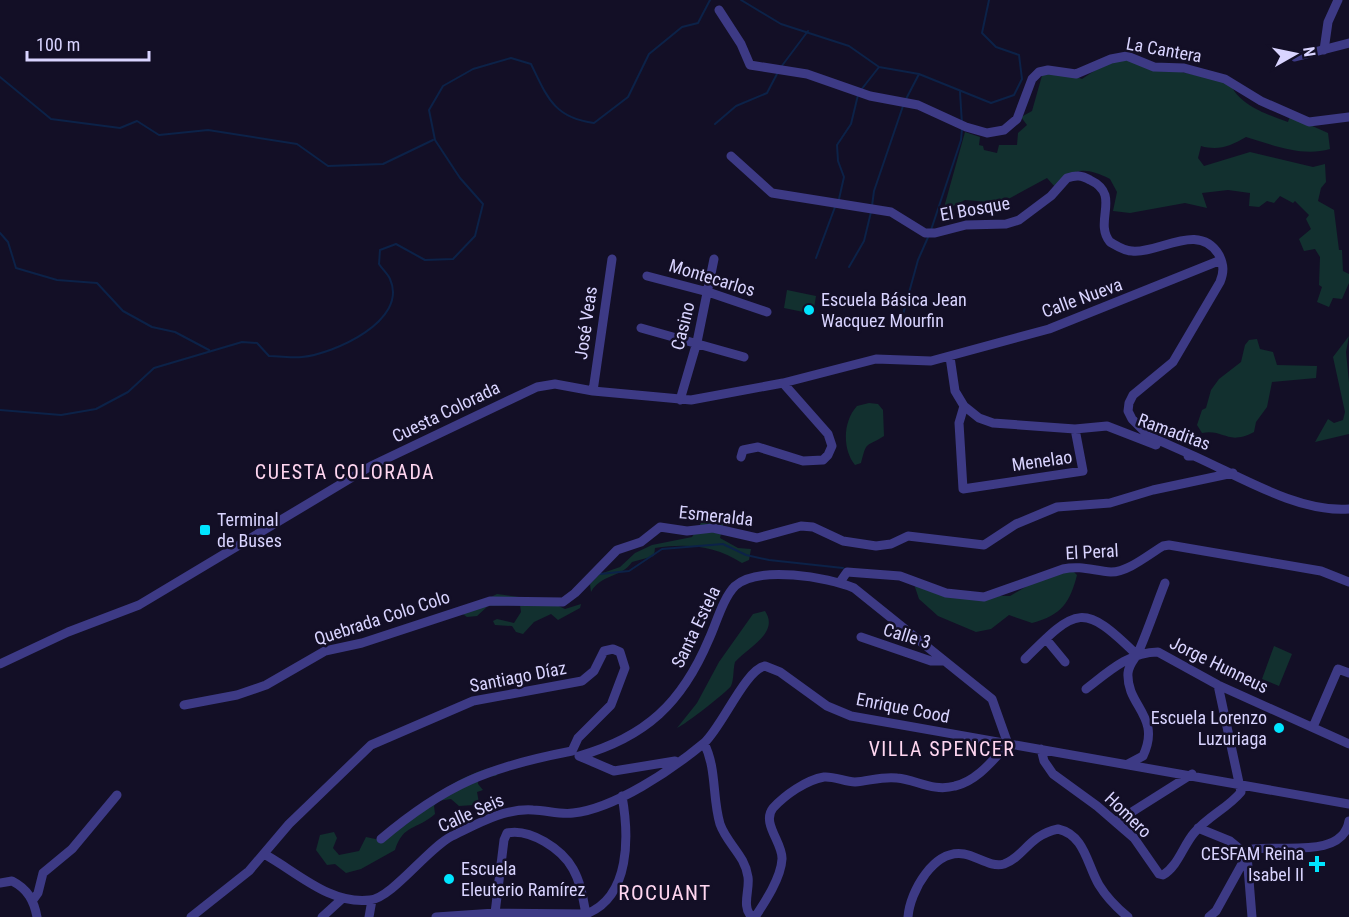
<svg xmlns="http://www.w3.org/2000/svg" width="1349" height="917" font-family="'Roboto Condensed',sans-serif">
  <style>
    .green { fill: #12302f }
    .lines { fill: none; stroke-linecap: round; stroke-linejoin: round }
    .stream { stroke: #0c2248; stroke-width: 2 }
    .minor { stroke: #3d3a85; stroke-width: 9 }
    .poi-dot { fill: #00e5ff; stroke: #130f26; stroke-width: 2 }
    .labels { text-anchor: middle; stroke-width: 5; stroke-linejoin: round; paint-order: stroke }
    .street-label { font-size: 18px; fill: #d9d4ff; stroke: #130f26 }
    .poi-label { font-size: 18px; fill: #d9d4ff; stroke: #130f26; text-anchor: start }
    .neighbourhood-label { font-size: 20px; letter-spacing: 1.5px; fill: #ffd6f0; stroke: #130f26 }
    .quarter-label { font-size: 21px; letter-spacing: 1.5px; fill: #ffd6f0; stroke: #130f26 }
  </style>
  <rect width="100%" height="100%" fill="#130f26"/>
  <path class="green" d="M1118,55L1157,67L1229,82C1240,106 1264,113 1288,122L1290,116L1328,133L1330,149C1302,157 1273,145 1246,137C1231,146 1218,151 1201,146L1198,158L1204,166L1250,152L1313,167L1325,164L1326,182L1321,188L1318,201L1334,210L1339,250H1342L1343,271L1349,274V283L1342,299L1333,298L1329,307L1317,302L1322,287L1319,285L1320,257L1315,249L1304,251L1299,239L1311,229L1306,219L1309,215L1295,201L1293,203L1280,196L1274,203L1267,201L1259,207L1249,206L1250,193L1228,190L1202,193L1207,208L1185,203L1130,213L1113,211L1117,192L1110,179C1086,167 1073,167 1055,187L1047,178L1001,203L965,200L943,211L965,132L980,137L979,145L983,146L984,150L997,153L999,145H1017L1018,133L1027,125L1021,117L1032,111L1043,72L1061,71L1082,79Z
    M787,290L816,296L813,314L784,308Z
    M1349,336L1346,352L1349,382V434L1315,442L1328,419L1334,423L1343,420L1345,412L1333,357Z
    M1257,339L1260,349L1273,352L1277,365L1317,366L1316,378L1272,382L1267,407L1256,422L1254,432C1227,446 1225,429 1202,433L1197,425L1202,410L1206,408L1211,390L1219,379L1241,362L1245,345L1249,340Z
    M869,403L878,404L883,410L884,436C865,448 867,440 861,463L855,465C842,449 843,421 857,406Z
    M715,518L724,522L720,538L738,548L751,549L749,560L742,563C714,545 687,543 655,548L654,556L632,562C621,578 601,574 591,592L590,584L600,574L620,567L635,553L652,545L692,537L701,523Z
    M1070,568L1077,575C1070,602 1062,615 1032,623L1009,615L991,629L976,632L938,616L919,599L914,584L949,595L1010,596L1034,582Z
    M497,594L548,601L565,609L581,604L580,608L558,620L551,614L534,622L523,634L516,632L512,626L495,625L493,621L497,619L514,623L521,612L520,605L488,606L477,616L467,617L460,612Z
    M765,611C780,633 747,648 735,662C733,669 734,680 731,686C727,692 686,724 677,728L697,703L719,662L753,614Z
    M1274,646L1292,654L1279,686L1262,679Z
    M496,766L501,768L496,776L478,777V784L483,790L477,792L480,808L489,811L477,812L474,805L459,806L451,799L438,801L434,806L435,814C417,830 403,824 395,850L361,869L346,873L335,864L327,865L316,850L320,835L334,832L337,838L333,848L339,855L359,851L366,837L380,840C416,809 449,778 496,766Z"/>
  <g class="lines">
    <path class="stream" d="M741,0L781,24L849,46L879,67L919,74L991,103L1014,95L1022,79L1019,55L996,47L982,33L989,0
      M781,67L808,31
      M0,77L51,119L120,128L137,121L159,135L208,130L297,144L328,166L383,164L433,140
      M861,90L879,67
      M960,92L962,124
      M905,101L919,74
      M715,124L736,106L767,93L778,72
      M839,199L844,177L838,161L837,145L851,124L858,95
      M872,206L874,191L903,106
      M931,230L961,140L962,129
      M0,233L8,242L16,268L57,280L97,283L123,311L152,327L175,332L209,350
      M816,258L835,207
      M849,267L864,241L871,212
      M902,318L918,260L929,235
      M0,410L61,415L96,409L128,392L154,368L242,342L257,343L269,356C280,356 292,358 302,357C333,354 409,321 390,279C388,274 382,269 379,264L380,250L396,244L425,260L453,259L475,236L483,204L460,178L435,140L429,110L443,86L473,69L511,58L531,64C547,97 554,118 594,123L628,97L649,54L682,27L698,23L710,0
      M600,574L629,571L662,549L723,544L746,555L769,560L843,568"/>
    <path class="minor" d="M719,10L741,44L750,65L807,74L870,96L918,105L966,127L987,133L1004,130L1017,119L1032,79L1039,72L1048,70L1076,74L1111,59L1127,56L1154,67L1184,68L1225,79L1261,101L1309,122L1349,117
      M1324,50L1328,22L1338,0
      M1295,57L1349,43
      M731,156L772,193L891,212L925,233H935L966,225L1006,224L1019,220L1051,196L1067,178C1076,175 1081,175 1090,180C1122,195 1093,221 1110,242C1117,246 1124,251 1132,251C1159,254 1199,221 1219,255C1224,265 1224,272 1220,282L1173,362L1133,395L1129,403L1128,411L1132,419L1149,436L1194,456
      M647,276L708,292L767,312
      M641,328L744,357
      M950,357L955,391L964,406L979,418L993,423L1075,429L1107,426L1156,445
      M593,391L612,259
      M680,400L697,342L714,259
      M964,406L959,423L963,489L1083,471L1075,429
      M1188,456H1194C1239,476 1299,513 1349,509
      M741,457L743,450L758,447L803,461L823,460L828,455L832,446L828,434L783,383
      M840,582L847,572L900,576L946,593L984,597L1063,569C1081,565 1094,571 1111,572C1128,572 1148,555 1163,546L1169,545L1321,571L1349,582
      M861,637L931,661H944
      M1046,639L1065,662
      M1025,659C1077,607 1083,602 1137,655
      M0,664L68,632L139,605L371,466L537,387L555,384L593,391L691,400L783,383L876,359L931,361L1049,329L1221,260
      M1086,689C1108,672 1129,652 1158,652L1218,685L1349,744
      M184,705L237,695L266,685L325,651L362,643L490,601L563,602L575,593L617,550L641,542L660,527L687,531L713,528L757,538L801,526L813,527L843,541L876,546L891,544L908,536L984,545L1016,524L1057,507L1110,503L1153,490L1233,473
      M1313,727L1338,669L1349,673
      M704,743C717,769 712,797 720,824C727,844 745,855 748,877C750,890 741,907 752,917
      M1041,749L1044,761L1053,774L1097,806L1134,838L1159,874L1163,875C1178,866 1183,846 1194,833C1208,816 1228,808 1241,792L1218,685
      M579,756C646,737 682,703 709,639C716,624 723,598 735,586C758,565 828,577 854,588L992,699L1008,744
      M579,756L614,771L675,761
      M1128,764L1143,756C1162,716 1126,706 1128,673C1129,664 1134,660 1138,653C1148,630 1156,606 1165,583
      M1116,822L1192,774
      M1198,828L1230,841L1247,855
      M381,839C446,784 489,767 572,751
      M264,854C297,872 330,905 370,900C392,898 428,848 452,836C477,824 504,808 533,810C546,810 560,815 573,813C614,809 673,769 704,743C722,727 745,670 765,666L780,672L827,706L851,716L1349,804
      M1247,855L1252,917
      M0,883L12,881C28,889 34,901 37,917
      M33,900L38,893L43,873L72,849L117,795
      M495,913L504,840L507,833C530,828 562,849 573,869C581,883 583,899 586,914
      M191,917L249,871L289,824L371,745L473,701L582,681L594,671L604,651L613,649L620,652L625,668L611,705L578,738L572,751
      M322,917L343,898
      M369,917L372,900
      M436,917L495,913L586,914C631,897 629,835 622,796
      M755,917C765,902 781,878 782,859C783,843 761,823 773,808C785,795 806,780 824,777C834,776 845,782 855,782C869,781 883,776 897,778C917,780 933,792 955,786C977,781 993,760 1008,744
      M908,917C910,891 934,849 964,854C977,856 991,868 1004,864C1024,857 1029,835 1058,829C1085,835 1087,865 1099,885C1107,898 1117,908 1128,917
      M1209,917L1216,911L1247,855L1253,849C1281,845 1343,859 1349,821"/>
  </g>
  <g class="poi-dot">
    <circle cx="809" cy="310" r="6"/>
    <rect x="199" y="524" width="12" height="12" rx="3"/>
    <circle cx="1279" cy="728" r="6"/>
    <path d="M1314 855h6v6h6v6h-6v6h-6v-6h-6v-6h6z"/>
    <circle cx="449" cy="879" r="6"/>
  </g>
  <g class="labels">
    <g class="street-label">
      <text transform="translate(1164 50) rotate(10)" y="6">La Cantera</text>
      <text transform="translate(975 209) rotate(-10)" y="6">El Bosque</text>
      <text transform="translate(712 278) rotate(17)" y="6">Montecarlos</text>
      <text transform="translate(1082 298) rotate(-20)" y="6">Calle Nueva</text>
      <text transform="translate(586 323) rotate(-82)" y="6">José Veas</text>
      <text transform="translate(683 326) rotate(-76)" y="6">Casino</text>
      <text transform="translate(446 412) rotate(-26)" y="6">Cuesta Colorada</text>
      <text transform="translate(1174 432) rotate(20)" y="6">Ramaditas</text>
      <text transform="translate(1042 461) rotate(-8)" y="6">Menelao</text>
      <text transform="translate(716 516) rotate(6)" y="6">Esmeralda</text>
      <text transform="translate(1092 552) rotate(-3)" y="6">El Peral</text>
      <text transform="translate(382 618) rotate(-18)" y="6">Quebrada Colo Colo</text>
      <text transform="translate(696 627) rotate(-64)" y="6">Santa Estela</text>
      <text transform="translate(907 636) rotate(17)" y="6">Calle 3</text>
      <text transform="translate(1219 665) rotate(26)" y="6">Jorge Hunneus</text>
      <text transform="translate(518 677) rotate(-11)" y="6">Santiago Díaz</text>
      <text transform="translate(903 708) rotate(11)" y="6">Enrique Cood</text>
      <text transform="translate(471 813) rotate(-24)" y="6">Calle Seis</text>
      <text transform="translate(1128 815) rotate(44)" y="6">Homero</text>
    </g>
    <g class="poi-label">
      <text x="821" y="306">Escuela Básica Jean<tspan x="821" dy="21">Wacquez Mourfin</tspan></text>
      <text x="217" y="526">Terminal<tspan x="217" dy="21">de Buses</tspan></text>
      <text x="1267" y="724" text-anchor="end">Escuela Lorenzo<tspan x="1267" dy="21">Luzuriaga</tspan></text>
      <text x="1304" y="860" text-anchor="end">CESFAM Reina<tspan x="1304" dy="21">Isabel II</tspan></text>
      <text x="461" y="875">Escuela<tspan x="461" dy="21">Eleuterio Ramírez</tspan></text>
    </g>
    <g class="neighbourhood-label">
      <text x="345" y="479">CUESTA COLORADA</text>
      <text x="942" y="756">VILLA SPENCER</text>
    </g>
    <g class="quarter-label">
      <text x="665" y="900">ROCUANT</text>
    </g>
  </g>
  <g transform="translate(1295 54) rotate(81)" stroke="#130f26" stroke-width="4.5" paint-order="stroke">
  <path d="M0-4.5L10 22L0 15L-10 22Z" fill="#d9d4ff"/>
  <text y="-9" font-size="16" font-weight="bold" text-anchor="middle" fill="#d9d4ff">N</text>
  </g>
  <path d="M27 51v9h122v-9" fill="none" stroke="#d9d4ff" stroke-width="3"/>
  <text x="36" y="51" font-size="18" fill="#d9d4ff" stroke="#130f26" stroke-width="4.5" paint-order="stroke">100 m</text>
</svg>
